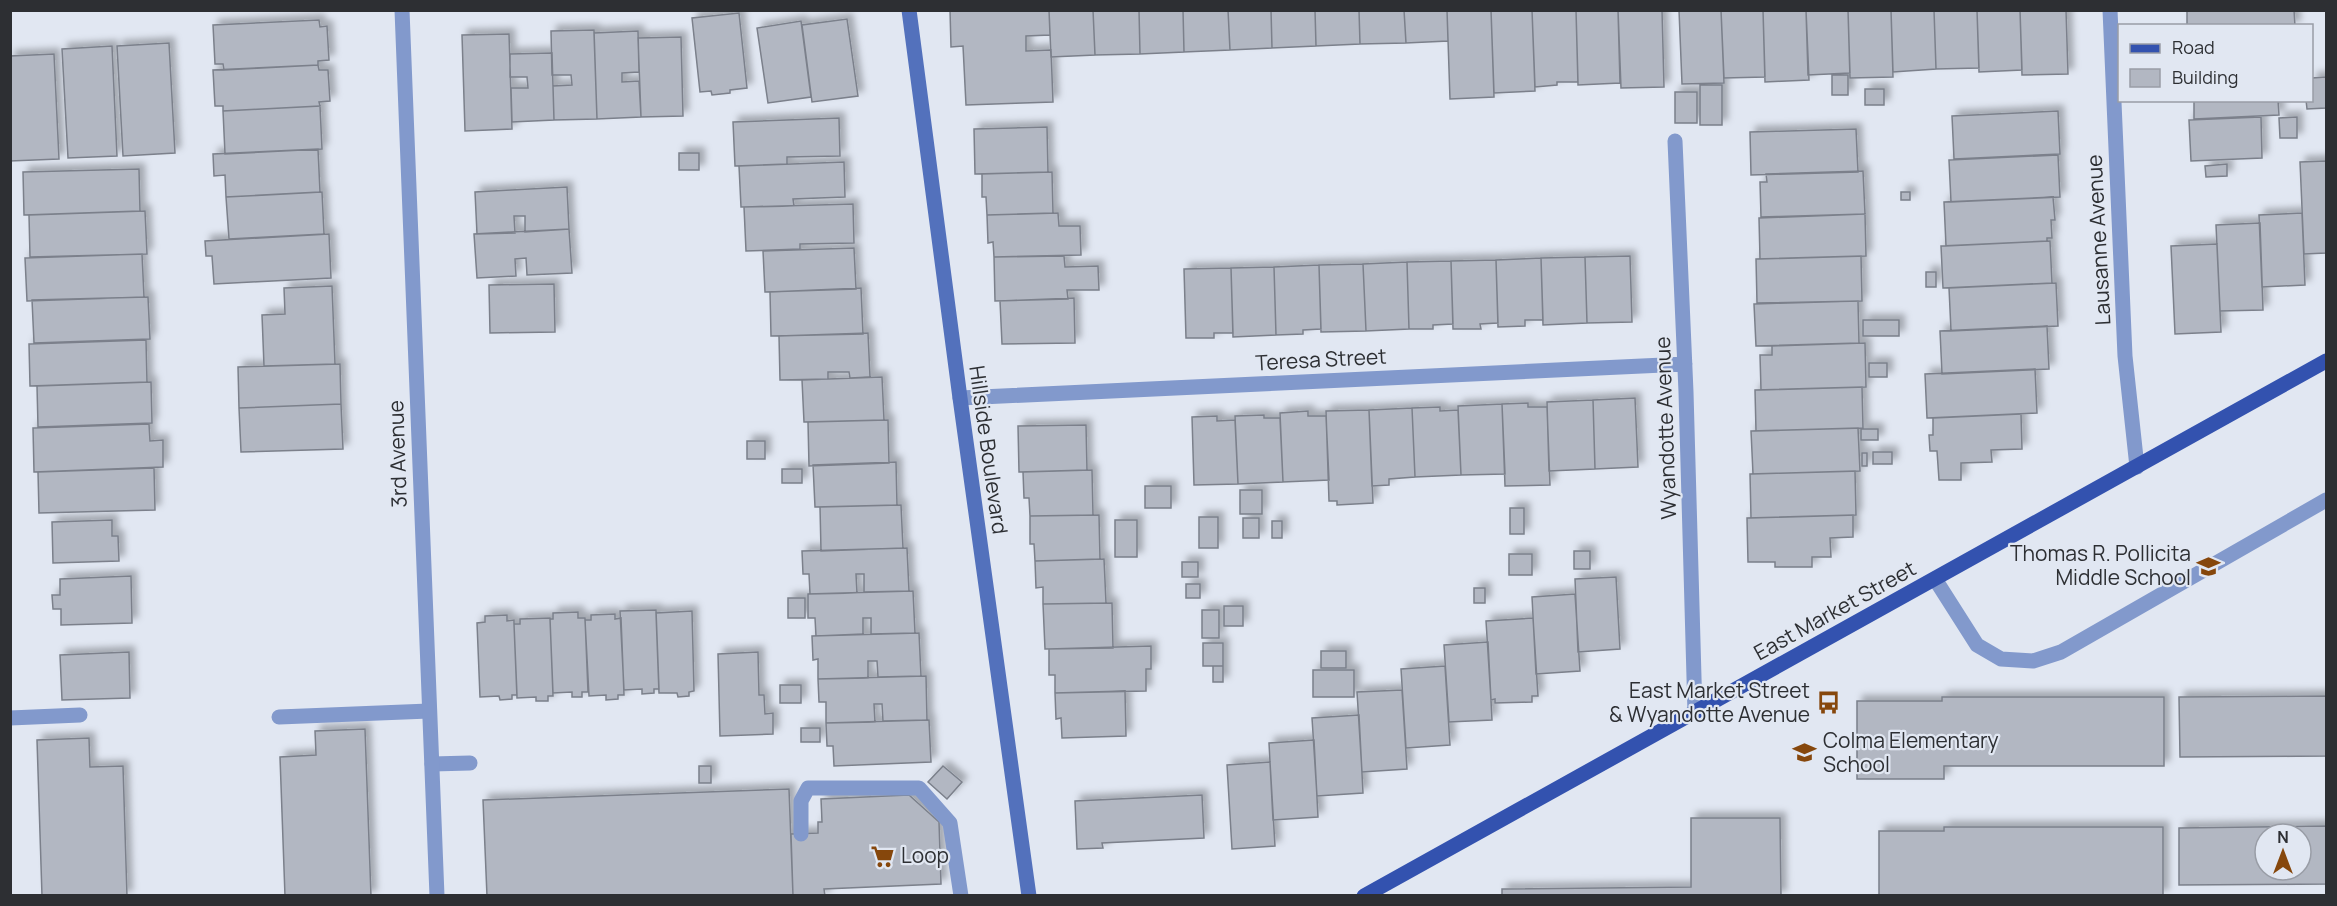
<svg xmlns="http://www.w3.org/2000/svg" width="2337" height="906" font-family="Manrope,sans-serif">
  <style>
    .building { fill: #b2b7c2; stroke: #7b808b; stroke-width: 1.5; fill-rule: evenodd; filter: url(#shadow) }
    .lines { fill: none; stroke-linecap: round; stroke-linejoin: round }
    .lane { stroke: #8299cc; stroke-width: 15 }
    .street { stroke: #8299cc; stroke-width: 15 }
    .secondary { stroke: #5371bc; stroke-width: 15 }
    .primary { stroke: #3352af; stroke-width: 15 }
    .labels { text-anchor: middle; stroke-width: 4.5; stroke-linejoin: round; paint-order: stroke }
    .street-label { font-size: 21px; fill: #2d2f33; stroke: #e1e7f2 }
    .poi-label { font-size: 21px; fill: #2d2f33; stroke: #e1e7f2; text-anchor: end }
  </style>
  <defs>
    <filter id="shadow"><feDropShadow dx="5.5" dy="-5.5" stdDeviation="3" flood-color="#0004"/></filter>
  </defs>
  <rect width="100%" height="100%" fill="#e1e7f2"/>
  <path class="building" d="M950,10H1049L1050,35L1026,36V51L1051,50L1053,102L966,105L963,46L951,47Z
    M1049,10H1093L1095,55L1051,57Z
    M1093,10H1139L1140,54L1095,55Z
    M1139,10H1183L1184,52L1140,54Z
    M1183,10H1228L1230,50L1184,52Z
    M1228,10H1271L1272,48L1230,50Z
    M1271,10H1315L1316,46L1272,48Z
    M1315,10H1359L1360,44L1316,46Z
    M1359,10H1404L1406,43L1360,44Z
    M1404,10H1447L1448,41L1406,43Z
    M1447,10H1491L1494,97L1450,99Z
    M1491,10H1532L1535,91L1494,93Z
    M1532,10H1576L1578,82H1557V85L1535,87Z
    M1576,10H1618L1620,83L1578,85Z
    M1618,10H1662L1664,87L1621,88Z
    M1679,10H1721L1724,83L1682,84Z
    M1721,10H1763L1765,77L1724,78Z
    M1763,10H1806L1809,80L1765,82Z
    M1806,10H1848L1850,73L1808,75Z
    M1848,10H1891L1893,77L1850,78Z
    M1891,10H1934L1936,69L1893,72Z
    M1934,10H1977L1979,68L1936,69Z
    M1977,10H2020L2022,70L1979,72Z
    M2020,10H2066L2068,74L2022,75Z
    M2187,10H2294L2295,26H2187Z
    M739,13L747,88L730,90V93L712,95L711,91L700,92L692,18Z
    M847,19L858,96L812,102L802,25Z
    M319,20L320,27L327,26L329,60L318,61V65L224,70L223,64H215L213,25Z
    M801,21L811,97L768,103L757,28Z
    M594,30L597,119L554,120L553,86L572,85L571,75H552L551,31Z
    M638,31L639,72L622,73V82L639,81L641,117L597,119L594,33Z
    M509,34L512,129L465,131L462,35Z
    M681,37L683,116L641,117L638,38Z
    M169,43L175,153L123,156L117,46Z
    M112,46L117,156L68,158L62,49Z
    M552,53L554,120L512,122L511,88H528L527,77H510V54Z
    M54,54L59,159L10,161V56Z
    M318,65L319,70H328L330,101L319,102L320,106L223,111V106H215L213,70Z
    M1832,75H1848V95H1832Z
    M2326,77V108L2307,109L2306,100H2312V78Z
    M1700,85H1722V125H1700Z
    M1865,89H1884V105H1865Z
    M1675,92H1697V123H1675Z
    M2194,100H2278L2279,115L2194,119Z
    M320,106L322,149L225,154L223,111Z
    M2058,111L2060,154L1954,159L1952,116Z
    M2261,117L2262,158L2191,161L2189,120Z
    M2297,117V138H2280L2279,118Z
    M839,118L840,156L787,157V164L735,166L733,122Z
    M1047,127L1048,172L975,174L974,129Z
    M1856,129L1858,172L1751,175L1750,132Z
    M318,149L320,192L226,197L225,175L214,176L213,154Z
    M679,153H699V170H679Z
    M2058,155L2060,197L1951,202L1949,160Z
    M2326,161V253L2304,254L2300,162Z
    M844,162L845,197L793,199L794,206L741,207L739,166Z
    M2227,164V176L2206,177L2205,166Z
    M139,169L140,211L24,215L23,172Z
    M1863,171L1865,214L1761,217L1760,182H1767L1766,174Z
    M1052,172L1053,213L987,215L986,197H982V174Z
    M567,187L569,229L525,232V216H514L515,233L477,234L475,192Z
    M322,192L324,234L229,239L226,197Z
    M1901,192H1910V200H1901Z
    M2053,197L2055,220H2051L2052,238H2047V241L1946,246L1944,202Z
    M853,204L854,243L800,244V249L746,251L744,207Z
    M145,211L147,254L30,257L29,215Z
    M1058,213L1059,226H1080L1081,255L994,257L993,242L988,243L987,215Z
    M2302,213L2305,285L2262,287L2259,215Z
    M1865,214L1866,256L1760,259L1759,218Z
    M2260,223L2263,310L2220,311L2216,225Z
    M569,229L572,273L527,275L526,258L515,259L516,276L477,278L474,234Z
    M329,234L331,278L214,284L212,256H206L205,241Z
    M2050,241L2052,283L1943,288L1941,246Z
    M2217,244L2221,332L2175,334L2171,246Z
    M854,248L856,289L765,292L763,251Z
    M142,254L144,297L27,301L25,258Z
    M1064,256L1065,267L1098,266L1099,290H1067L1068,299L995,301L994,257Z
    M1630,256L1632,322L1587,323L1585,257Z
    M1861,256L1862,301L1757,303L1756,259Z
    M1585,257L1587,323L1543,325L1541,258Z
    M1541,258L1543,320H1525V326L1498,327L1496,260Z
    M1496,260L1498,323L1480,324L1481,329H1453L1451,261Z
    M1451,261L1453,324L1433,325V329H1409L1407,262Z
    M1407,262L1409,329L1366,331L1363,264Z
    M1363,264L1366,331L1321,332L1319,265Z
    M1319,265L1321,329L1303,330V334L1276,335L1274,267Z
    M1274,267L1276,335L1233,337L1231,268Z
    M1231,268L1233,333H1214V338H1186L1184,269Z
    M1926,272H1936V287H1926Z
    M2056,283L2058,326L1951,331L1949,288Z
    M554,284L555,332L490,333L489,285Z
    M332,286L335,364L264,366L262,315L285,314L284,288Z
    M861,288L863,334L771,336L770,292Z
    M148,297L150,339L34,343L32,300Z
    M1074,298L1075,343L1002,344L1000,301Z
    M1858,301L1859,343L1756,346L1754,304Z
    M1863,320H1899V336H1863Z
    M2047,326L2049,369L1942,374L1940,331Z
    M868,333L870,377L850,378L849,372H828V379L780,380L779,336Z
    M146,340L147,382L30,386L29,344Z
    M1865,343L1866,387L1761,390L1760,355H1772V346Z
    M1869,363H1887V377H1869Z
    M340,364L341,404L239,408L238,367Z
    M2035,369L2037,413L1927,418L1925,374Z
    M882,377L884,420L804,422L802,380Z
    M151,382L152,423L38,427L37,386Z
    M1862,387L1863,428L1756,431L1755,390Z
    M1635,398L1638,467L1595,469L1593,400Z
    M1593,400L1595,469L1549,471L1547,402Z
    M1528,403V407H1547L1550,485L1505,486L1502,404Z
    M341,404L343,449L241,452L239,408Z
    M1502,404L1505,474L1461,475L1458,406Z
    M1440,407V411L1458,410L1461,475L1415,477L1412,408Z
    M1412,408L1415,477L1389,479V485L1372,486L1369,410Z
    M1369,410L1373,503L1337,505V501H1329L1326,411Z
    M1308,411V416H1326L1329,480L1283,482L1280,413Z
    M2021,414L2022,449L1991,450L1992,462L1961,463V480H1939L1937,451H1930L1929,435H1933V418Z
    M1264,415V418H1280L1283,482L1238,484L1235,416Z
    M1217,416V421L1235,420L1238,484L1194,485L1192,417Z
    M888,420L889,463L809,466L808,422Z
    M149,424L150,441L163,440V467L34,472L33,428Z
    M1086,425L1087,470L1019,472L1018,426Z
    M1858,428L1860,471L1753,474L1751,431Z
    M1861,429H1878V440H1861Z
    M747,441H765V459H747Z
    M1873,452H1892V464H1873Z
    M1862,453H1867V466H1862Z
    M896,462L897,505L815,507L813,465Z
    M154,468L155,510L39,513L38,472Z
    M782,469H802V483H782Z
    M1092,470L1093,515L1030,516L1029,498H1024L1023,472Z
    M1855,471L1856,515L1751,518L1750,474Z
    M1145,486H1171V508H1145Z
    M1240,490H1262V514H1240Z
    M901,505L903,548L821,551L820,507Z
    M1510,508H1524V534H1510Z
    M1099,515L1100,559L1035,561L1034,544H1030V516Z
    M1853,515V537L1830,538L1831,557H1812V567H1775V562H1748L1747,518Z
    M1199,517H1218V548H1199Z
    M1243,518H1259V538H1243Z
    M112,520V536H118L119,561L53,563L52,522Z
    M1115,520H1137V557H1115Z
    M1272,521H1282V538H1272Z
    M907,548L909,591L864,592V574H856L857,593L810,594L809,574H803L802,551Z
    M1574,551H1590V569H1574Z
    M1509,554H1532V575H1509Z
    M1104,559L1106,603L1043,604V587L1036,588L1035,561Z
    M1182,562H1198V577H1182Z
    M131,576L132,623L61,625V609H53L52,595H60V579Z
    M1616,577L1620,649L1578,652L1575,579Z
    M1186,584H1200V598H1186Z
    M1474,588H1485V603H1474Z
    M913,591L915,633L871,634V618H863V634L816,636L815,618H808V594Z
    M1575,594L1580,671L1536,674L1532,597Z
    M788,598H805V618H788Z
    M1112,603L1113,648L1045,649L1043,604Z
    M1224,606H1243V626H1224Z
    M656,610L659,689H654V693L642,694V689L624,690L620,611Z
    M1202,610H1219V638H1202Z
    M692,611L694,691L689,692V696L678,697L677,693H659L656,613Z
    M578,612V618H585L588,692H582V697H572V692L553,693L550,619H553V613Z
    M615,614V619L621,618L624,695H618V699L606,700V695L589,696L585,620H591V615Z
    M507,615V621L514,620V624L517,695H512V699L500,700L499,696L480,697L477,623L485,622V616Z
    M550,618L553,696H548V701H536V697L517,698L514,624H520V619Z
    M1533,618L1538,696H1532V702L1495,703V699L1491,700L1486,621Z
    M919,633L921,676L878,677L877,661H868V678L818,679V659L813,660L812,636Z
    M1488,642L1492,720L1449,722L1444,645Z
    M1203,643H1223V666H1203Z
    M1151,646V669H1146V691L1055,693V675H1049V649Z
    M1321,651H1346V668H1321Z
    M129,652L130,698L62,700L60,655Z
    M758,652L759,695H764L765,714L773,713V734L720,736L718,654Z
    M1213,666H1223V682H1213Z
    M1445,666L1450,745L1406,748L1401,669Z
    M1313,670H1354V697H1313Z
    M926,676L927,720L883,721L882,704H874L875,722L826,723V702H819L818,679Z
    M780,685H801V703H780Z
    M1402,690L1407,769L1362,772L1357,692Z
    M1125,691L1126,736L1062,738L1061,718L1056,719L1055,693Z
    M2326,696V756L2180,757L2179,697Z
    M1942,697H2164V766H1944V779H1857V701H1942Z
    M1359,715L1363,793L1317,796L1312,718Z
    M929,720L931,762L834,766L833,746H827L826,723Z
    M801,728H820V742H801Z
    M365,729L371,896H285L280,757L316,755L315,731Z
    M89,738L90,767L123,766L127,896H42L37,740Z
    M1314,740L1318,817L1273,820L1269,743Z
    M1270,762L1275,846L1232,849L1227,765Z
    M699,766H711V783H699Z
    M943,766L962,782L947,799L928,782Z
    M789,789L793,896H487L483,800Z
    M909,795L939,822L941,884L824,889L825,896H793L791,834L818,833V822H822L821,799Z
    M1202,795L1204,838L1102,843L1103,848L1077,849L1075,801Z
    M1691,818H1780L1781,896H1502V889L1691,887Z
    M2326,826V884L2179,885V828ZM2265,834H2301V870H2265Z
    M1944,827H2163V895L1879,896V831H1944Z"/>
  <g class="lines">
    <path class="lane" d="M1935,579L1977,645L2001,659L2033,661L2061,652L2326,500
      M279,717L429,711
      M10,718L80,715
      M432,764L470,763
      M801,834V801L808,788H919L950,823L961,896"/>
    <path class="street" d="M402,10L437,896
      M2110,10L2125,356L2137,467
      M1675,141L1686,392L1695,713
      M960,398L1685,364"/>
    <path class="secondary" d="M909,10L960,398L1029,896"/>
    <path class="primary" d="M1364,896L2326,361"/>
  </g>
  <defs>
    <symbol id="school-bare" viewBox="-9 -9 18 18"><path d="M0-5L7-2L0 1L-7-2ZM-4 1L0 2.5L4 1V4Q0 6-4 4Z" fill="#86470c" stroke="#e1e7f2" stroke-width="2.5" paint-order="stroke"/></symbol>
    <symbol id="bus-bare" viewBox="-9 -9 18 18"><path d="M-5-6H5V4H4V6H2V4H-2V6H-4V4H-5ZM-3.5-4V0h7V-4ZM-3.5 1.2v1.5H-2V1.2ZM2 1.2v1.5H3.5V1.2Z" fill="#86470c" stroke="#e1e7f2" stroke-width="2.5" paint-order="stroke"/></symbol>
    <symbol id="supermarket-bare" viewBox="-9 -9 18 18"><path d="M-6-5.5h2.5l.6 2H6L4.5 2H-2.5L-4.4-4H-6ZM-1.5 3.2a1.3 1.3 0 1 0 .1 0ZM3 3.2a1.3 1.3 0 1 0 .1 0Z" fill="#86470c" stroke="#e1e7f2" stroke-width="2.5" paint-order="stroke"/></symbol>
  </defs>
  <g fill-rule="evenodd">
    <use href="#school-bare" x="2192" y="550" width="33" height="33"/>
    <use href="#bus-bare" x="1812" y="686" width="33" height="33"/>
    <use href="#school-bare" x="1788" y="736" width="33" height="33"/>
    <use href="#supermarket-bare" x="866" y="840" width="33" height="33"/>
  </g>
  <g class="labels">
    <g class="street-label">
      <text transform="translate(2099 240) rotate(-93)" y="7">Lausanne Avenue</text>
      <text transform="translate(1321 360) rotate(-3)" y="7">Teresa Street</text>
      <text transform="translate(1666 428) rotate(-92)" y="7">Wyandotte Avenue</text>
      <text transform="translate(988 450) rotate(82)" y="7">Hillside Boulevard</text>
      <text transform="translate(398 454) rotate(-92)" y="7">3rd Avenue</text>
      <text transform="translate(1835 611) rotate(-29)" y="7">East Market Street</text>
    </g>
    <g class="poi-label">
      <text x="2191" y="561">Thomas R. Pollicita<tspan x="2191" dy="24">Middle School</tspan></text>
      <text x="1810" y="698">East Market Street<tspan x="1810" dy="24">&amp; Wyandotte Avenue</tspan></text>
      <text x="1823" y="748" text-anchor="start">Colma Elementary<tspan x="1823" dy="24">School</tspan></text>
      <text x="901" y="863" text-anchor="start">Loop</text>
    </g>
  </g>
  <rect width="2337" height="906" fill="none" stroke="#2d2f33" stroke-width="24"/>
  <rect x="2118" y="24" width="195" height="78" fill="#e1e7f2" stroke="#999da6" stroke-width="1.5"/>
  <rect x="2130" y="44" width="30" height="9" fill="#3352af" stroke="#999da6" stroke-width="1.5"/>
  <text x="2172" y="54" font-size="18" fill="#2d2f33">Road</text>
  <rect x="2130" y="69" width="30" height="18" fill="#b2b7c2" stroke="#999da6" stroke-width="1.5"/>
  <text x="2172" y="84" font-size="18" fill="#2d2f33">Building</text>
  <g transform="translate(2283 852)"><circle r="28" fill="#e1e7f2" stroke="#999da6" stroke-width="1.5"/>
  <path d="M0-4.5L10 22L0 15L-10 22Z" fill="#86470c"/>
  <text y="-9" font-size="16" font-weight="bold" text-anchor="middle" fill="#2d2f33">N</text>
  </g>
</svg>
